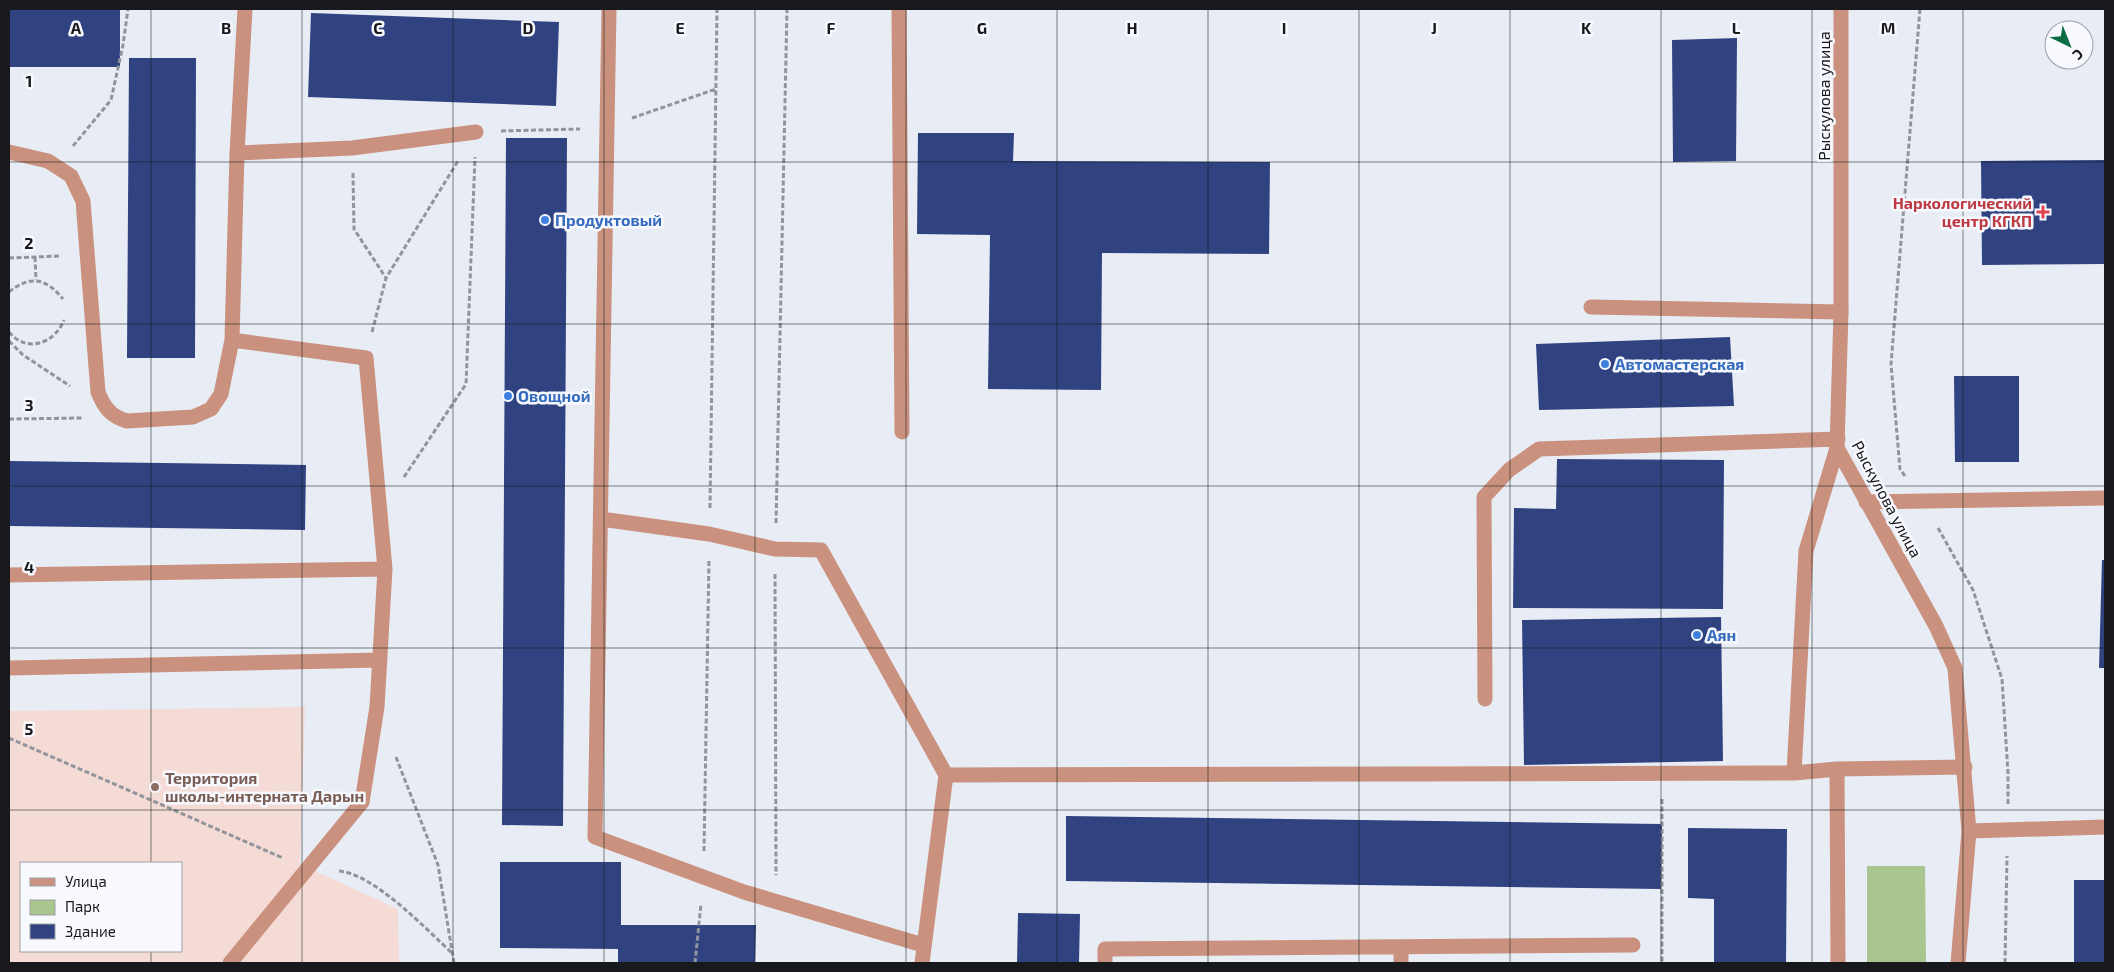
<svg xmlns="http://www.w3.org/2000/svg" width="2114" height="972" font-family="'Exo 2',sans-serif">
  <style>
    .education { fill: #f5dbd6; fill-rule: evenodd }
    .green { fill: #a9c690 }
    .building { fill: #304280 }
    .lines { fill: none; stroke-linecap: round; stroke-linejoin: round }
    .path { stroke: #91949b; stroke-width: 3; stroke-dasharray: 5 2.5; stroke-linecap: butt }
    .lane { stroke: #ca917e; stroke-width: 15 }
    .street { stroke: #ca917e; stroke-width: 15 }
    .grid { fill: none; stroke: #18191c; stroke-width: 1; stroke-opacity: 0.55 }
    .health-dot { fill: #e0444e; stroke: #f7f9ff; stroke-width: 2 }
    .shop-dot { fill: #3f7fe0; stroke: #f7f9ff; stroke-width: 2 }
    .education-dot { fill: #8d6e63; stroke: #f7f9ff; stroke-width: 2 }
    .labels { text-anchor: middle; stroke-width: 5; stroke-linejoin: round; paint-order: stroke }
    .street-label { font-size: 16px; fill: #18191c; stroke: #f7f9ff }
    .health-label { font-size: 16px; font-weight: bold; fill: #be3a42; stroke: #f7f9ff; text-anchor: end }
    .shop-label { font-size: 16px; font-weight: bold; fill: #366cbe; stroke: #f7f9ff; text-anchor: start }
    .education-label { font-size: 16px; font-weight: bold; fill: #785e54; stroke: #f7f9ff; text-anchor: start }
    .grid-label { font-size: 16px; text-anchor: middle; font-weight: bold; fill: #18191c; stroke: #f7f9ff; stroke-width: 5; stroke-linejoin: round; paint-order: stroke }
  </style>
  <rect width="100%" height="100%" fill="#e8ecf5"/>
  <path class="education" d="M305,707L300,864L398,909L399,963H9V711ZM21,863H181V951H21Z"/>
  <path class="green" d="M1867,866H1925L1926,963H1867Z"/>
  <path class="building" d="M9,9H120V67H9Z
    M311,13L559,22L556,106L308,97Z
    M1737,38L1736,161L1673,162L1672,40Z
    M129,58H196L195,358H127Z
    M918,133H1014L1013,161L1270,162L1269,254L1102,253L1101,390L988,389L990,235L917,234Z
    M506,138H567L563,826L502,825Z
    M2105,160V264L1982,265L1981,161Z
    M1730,337L1734,406L1539,410L1536,344Z
    M1954,376H2019V462H1955Z
    M1557,459L1724,460L1723,609L1513,608L1514,508L1556,509Z
    M9,461L306,465L305,530L9,526Z
    M2102,560H2105V668H2099Z
    M1721,617L1723,761L1524,765L1522,620Z
    M1066,816L1662,824L1661,889L1066,881Z
    M1688,828L1787,829L1786,963H1714V899L1688,898Z
    M500,862H621V925H756L755,963H618V949L500,948Z
    M2074,880H2105V963H2074Z
    M1018,913L1080,914L1079,963H1017Z"/>
  <g class="lines">
    <path class="path" d="M632,118L716,89
      M501,131L580,129
      M73,146L111,100L123,45L128,9
      M353,173L354,229L386,278
      M35,257L36,280
      M9,258L61,256
      M9,292C30,275 46,278 63,299
      M9,332C27,354 55,343 64,320
      M372,332L386,278L458,161
      M9,341L23,355L70,386
      M9,419L83,418
      M1905,476L1900,469L1891,364L1920,9
      M404,477L466,384L475,157
      M710,508L717,9
      M776,523L787,9
      M1938,528L1973,590L2002,679L2008,773V805
      M775,574L776,875
      M9,738L283,858
      M396,757L438,865L454,963
      M1662,799V963
      M704,851L709,559
      M339,871C374,874 426,929 452,953
      M695,963L701,904
      M2005,963L2007,856"/>
    <path class="lane" d="M609,9L595,837L744,892L923,945
      M899,9L902,432
      M9,152L48,161L71,176L83,201L98,392C104,407 110,416 127,421L193,417L211,409L221,394L232,340L237,153L245,9
      M237,153L352,148L476,132
      M1591,307L1841,312
      M1866,502L2105,498
      M601,519L709,534L775,549L821,550L946,775
      M9,575L385,569
      M11,668L380,660
      M1485,699L1484,497L1509,470L1539,449L1838,439
      M1794,773L1806,551L1837,448
      M1969,831L2105,827
      M1401,947V963
      M230,963L362,802L377,707L385,569L366,358L232,340
      M922,963L946,775L1794,773L1837,769
      M1105,963V949L1633,945
      M1838,963L1837,769L1965,767"/>
    <path class="street" d="M1841,9V312L1837,448L1936,626L1955,668L1969,831L1958,963"/>
  </g>
  <path class="grid" d="M151,9V863M302,9V963M453,9V963M604,9V963M755,9V963M906,9V963M1057,9V963M1208,9V963M1359,9V963M1510,9V963M1661,9V963M1812,9V963M1963,9V963M9,162H2105M9,324H2105M9,486H2105M9,648H2105M9,810H2105M151,951V963"/>
  <path class="health-dot" d="M2040.5 204.5h5v5h5v5h-5v5h-5v-5h-5v-5h5z"/>
  <g class="shop-dot">
    <circle cx="545" cy="220" r="5"/>
    <circle cx="1605" cy="364" r="5"/>
    <circle cx="508" cy="396" r="5"/>
    <circle cx="1697" cy="635" r="5"/>
  </g>
  <circle class="education-dot" cx="155" cy="787" r="5"/>
  <g class="labels">
    <g class="street-label">
      <text transform="translate(1824 96) rotate(-90)" y="6">Рыскулова улица</text>
      <text transform="translate(1887 499) rotate(62)" y="6">Рыскулова улица</text>
    </g>
    <g class="health-label">
      <text x="2032" y="209">Наркологический<tspan x="2032" dy="18">центр КГКП</tspan></text>
    </g>
    <g class="shop-label">
      <text x="555" y="226">Продуктовый</text>
      <text x="1615" y="370">Автомастерская</text>
      <text x="518" y="402">Овощной</text>
      <text x="1707" y="641">Аян</text>
    </g>
    <g class="education-label">
      <text x="165" y="784">Территория<tspan x="165" dy="18">школы-интерната Дарын</tspan></text>
    </g>
  </g>
  <g class="grid-label">
    <text x="76" y="34">A</text>
    <text x="226" y="34">B</text>
    <text x="378" y="34">C</text>
    <text x="528" y="34">D</text>
    <text x="680" y="34">E</text>
    <text x="831" y="34">F</text>
    <text x="982" y="34">G</text>
    <text x="1132" y="34">H</text>
    <text x="1284" y="34">I</text>
    <text x="1434" y="34">J</text>
    <text x="1586" y="34">K</text>
    <text x="1736" y="34">L</text>
    <text x="1888" y="34">M</text>
    <text x="29" y="87">1</text>
    <text x="29" y="249">2</text>
    <text x="29" y="411">3</text>
    <text x="29" y="573">4</text>
    <text x="29" y="735">5</text>
  </g>
  <rect width="2114" height="972" fill="none" stroke="#18191c" stroke-width="20"/>
  <rect x="20" y="862" width="162" height="90" fill="#f7f9ff" stroke="#9e9fa4"/>
  <rect x="30" y="878" width="25" height="8" fill="#ca917e" stroke="#9e9fa4"/>
  <text x="65" y="887" font-size="15" fill="#18191c">Улица</text>
  <rect x="30" y="900" width="25" height="15" fill="#a9c690" stroke="#9e9fa4"/>
  <text x="65" y="912" font-size="15" fill="#18191c">Парк</text>
  <rect x="30" y="924" width="25" height="15" fill="#304280" stroke="#9e9fa4"/>
  <text x="65" y="937" font-size="15" fill="#18191c">Здание</text>
  <g transform="translate(2069 45) rotate(137)"><circle r="24" fill="#f7f9ff" stroke="#9e9fa4"/>
  <path d="M0-4L9 19L0 12L-9 19Z" fill="#0b6d43"/>
  <text y="-8" font-size="14" font-weight="bold" text-anchor="middle" fill="#18191c">С</text>
  </g>
</svg>
